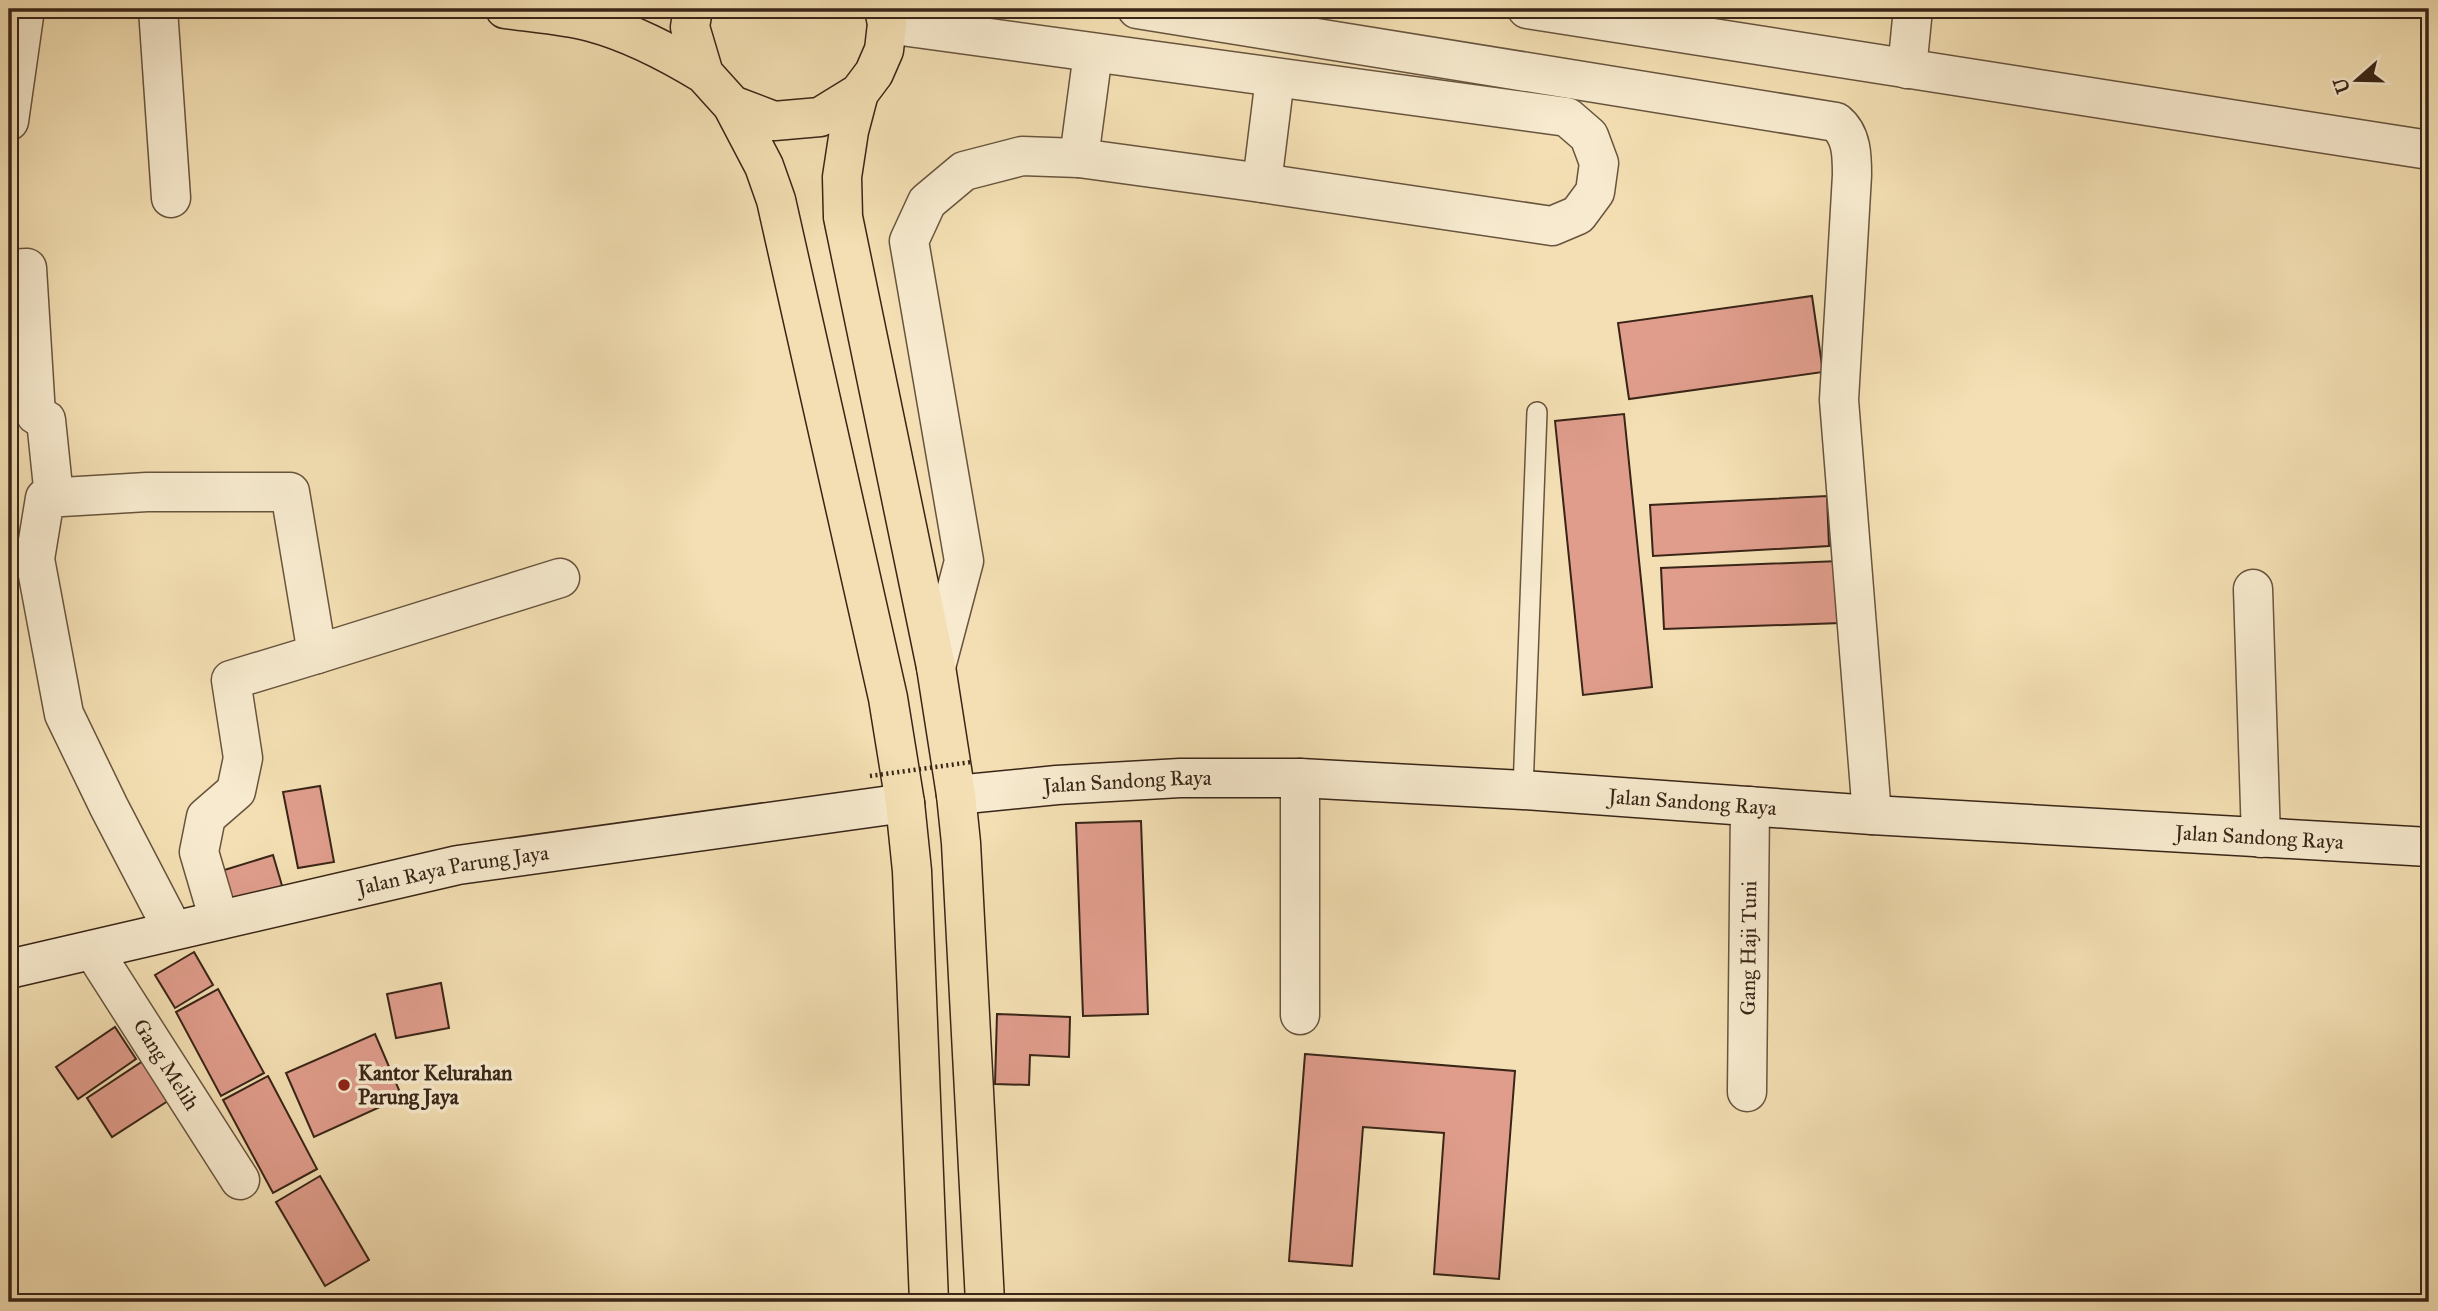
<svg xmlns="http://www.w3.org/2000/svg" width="2438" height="1311" font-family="'IM FELL Great Primer',serif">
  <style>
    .building { fill: #e09d8c; stroke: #392517; stroke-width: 2 }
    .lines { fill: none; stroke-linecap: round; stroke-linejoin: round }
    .lane-casing { stroke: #68543e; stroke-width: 22 }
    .street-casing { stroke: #68543e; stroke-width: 41 }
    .secondary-casing { stroke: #392517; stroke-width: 41 }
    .primary-casing { stroke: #392517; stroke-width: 41 }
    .lane { stroke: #f7eace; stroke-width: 19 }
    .street { stroke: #f7eace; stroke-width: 38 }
    .secondary { stroke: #f7eace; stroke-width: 38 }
    .primary { stroke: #f3dfb3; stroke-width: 38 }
    .path-bridge { stroke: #392517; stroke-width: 4.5; stroke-dasharray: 2 3.5; stroke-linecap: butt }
    .poi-dot { fill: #8f2418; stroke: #f7eace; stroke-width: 2.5 }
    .labels { text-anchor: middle; stroke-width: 7; stroke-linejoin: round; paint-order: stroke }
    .street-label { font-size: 21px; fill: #392517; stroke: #f7eace }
    .poi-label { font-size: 21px; font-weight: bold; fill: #392517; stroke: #f7eace; text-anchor: start }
  </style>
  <rect width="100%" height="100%" fill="#f3dfb3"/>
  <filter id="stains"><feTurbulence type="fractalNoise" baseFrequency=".00286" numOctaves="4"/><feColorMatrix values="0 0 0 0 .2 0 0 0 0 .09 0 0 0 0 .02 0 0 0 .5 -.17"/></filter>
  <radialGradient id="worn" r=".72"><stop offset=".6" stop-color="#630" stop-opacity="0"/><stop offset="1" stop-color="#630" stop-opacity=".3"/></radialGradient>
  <path class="building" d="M1812,296L1823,372L1629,399L1618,323Z
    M1624,414L1652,687L1583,695L1555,421Z
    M1827,496L1829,546L1653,556L1650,505Z
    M1839,561L1841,623L1664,629L1661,568Z
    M320,786L334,862L298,868L283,792Z
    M1141,821L1148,1014L1083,1016L1076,823Z
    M273,855L283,889L227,905L218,872Z
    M194,952L213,985L175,1008L155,975Z
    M441,983L449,1028L396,1038L387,994Z
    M218,989L264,1073L221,1096L176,1012Z
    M997,1014L1070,1017L1069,1057L1030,1055L1029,1085L995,1084Z
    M115,1027L136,1059L78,1099L56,1067Z
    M375,1034L402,1097L314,1137L286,1073Z
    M1305,1054L1515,1071L1499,1279L1434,1274L1444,1133L1363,1127L1352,1266L1289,1261Z
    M146,1059L171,1099L112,1137L87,1098Z
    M268,1076L317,1169L273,1193L223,1100Z
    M320,1176L369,1260L325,1286L276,1202Z"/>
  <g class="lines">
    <defs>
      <path id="lane" d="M1523,790L1537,412"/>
      <g id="street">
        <path d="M158,9L171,198"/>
        <path d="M1137,9L1836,122C1852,135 1852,156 1852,175L1839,400L1872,815"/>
        <path d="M1527,9L2429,150"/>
        <path d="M887,24L1567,117L1589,136L1599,163L1595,192L1578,215L1552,226L1262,183L1079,158L1022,156L964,171L927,202L909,241L964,561L936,667"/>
        <path d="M1907,69L1913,9"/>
        <path d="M9,121L25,9"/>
        <path d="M1079,158L1093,53"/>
        <path d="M1262,183L1275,78"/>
        <path d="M9,269L27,268L36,415L46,420L54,497"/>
        <path d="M2253,589L2261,838"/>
        <path d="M219,920L199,852L206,817L236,791L243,758L231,680L317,654"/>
        <path d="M173,930L109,807L64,714L35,559L45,498L147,492H290L317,654L560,578"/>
        <path id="s1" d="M93,950L240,1180"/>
        <path d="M1300,1015V778"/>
        <path id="s2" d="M1747,1092L1750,806"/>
      </g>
      <g id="secondary">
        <path id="s3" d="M956,795L1057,785L1180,778H1300L1523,790L1872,815L2429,847"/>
        <path id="s4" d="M9,969L458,865L905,803"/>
      </g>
      <path id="primary" d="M505,9C533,13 563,15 591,22C632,33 668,52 704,74
        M693,9L690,27L704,74L732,105L764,166L776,200L888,698L905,803L912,871L929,1302
        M859,93L849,131L842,177L843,217L936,667L956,795L961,843L985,1302
        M732,105L774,121L820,117L859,93L874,73L884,50L887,24L884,9"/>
    </defs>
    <use href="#lane" class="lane-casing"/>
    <use href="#street" class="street-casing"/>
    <use href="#secondary" class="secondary-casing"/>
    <use href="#primary" class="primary-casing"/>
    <use href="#lane" class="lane"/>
    <use href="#street" class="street"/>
    <use href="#secondary" class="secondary"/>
    <use href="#primary" class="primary"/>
    <path class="path-bridge" d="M870,776L971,762"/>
  </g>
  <circle class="poi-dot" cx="344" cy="1085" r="7"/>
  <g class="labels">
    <g class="street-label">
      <text dy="7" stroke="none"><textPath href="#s3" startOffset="172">Jalan Sandong Raya</textPath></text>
      <text dy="7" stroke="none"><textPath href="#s3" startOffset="738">Jalan Sandong Raya</textPath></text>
      <text dy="7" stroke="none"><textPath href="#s3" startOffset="1306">Jalan Sandong Raya</textPath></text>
      <text dy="7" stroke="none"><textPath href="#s4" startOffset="455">Jalan Raya Parung Jaya</textPath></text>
      <text dy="7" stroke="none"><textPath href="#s2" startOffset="144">Gang Haji Tuni</textPath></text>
      <text dy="7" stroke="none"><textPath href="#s1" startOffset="136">Gang Melih</textPath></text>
    </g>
    <g class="poi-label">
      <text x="358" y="1080">Kantor Kelurahan<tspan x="358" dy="24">Parung Jaya</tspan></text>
    </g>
  </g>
  <rect width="2438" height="1311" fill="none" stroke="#f3dfb3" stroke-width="35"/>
  <rect x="10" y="10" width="2417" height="1290" fill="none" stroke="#392517" stroke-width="3.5"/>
  <rect x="18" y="18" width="2403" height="1276" fill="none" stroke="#392517" stroke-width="2"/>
  <g transform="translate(2357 80) rotate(250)" stroke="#f7eace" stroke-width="5" paint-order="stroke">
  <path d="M0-5L12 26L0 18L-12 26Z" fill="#392517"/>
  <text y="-10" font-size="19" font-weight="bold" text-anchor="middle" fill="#392517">U</text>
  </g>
  <rect width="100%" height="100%" filter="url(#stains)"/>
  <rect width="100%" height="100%" fill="url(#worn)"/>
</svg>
